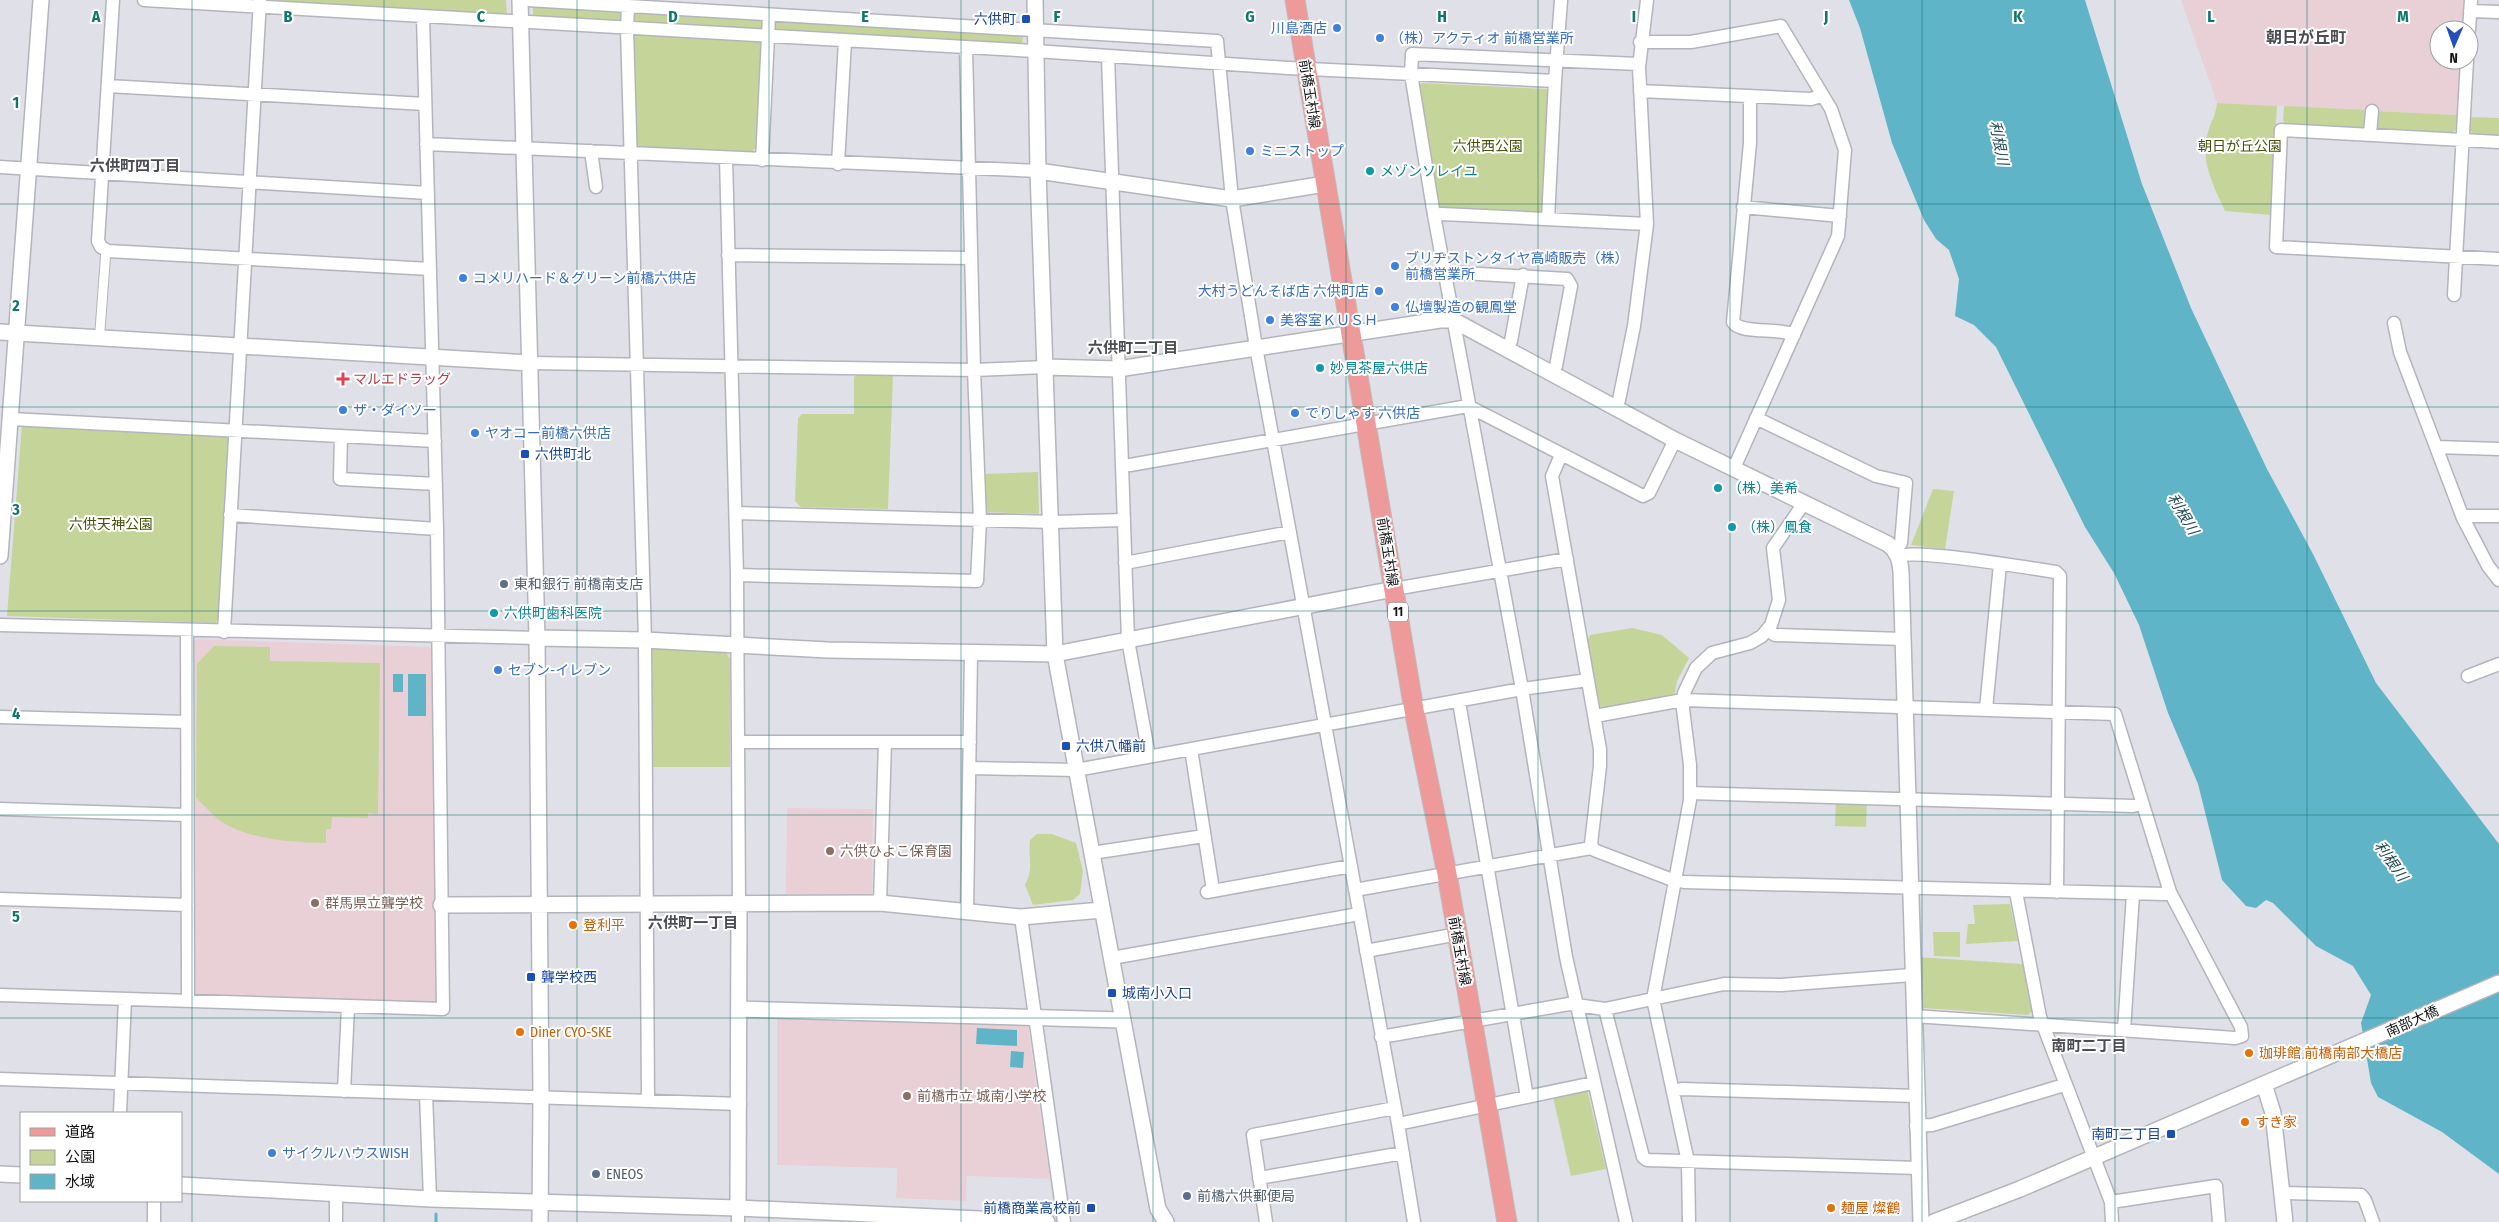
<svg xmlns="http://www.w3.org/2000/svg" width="2499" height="1222" font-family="'Fira Sans Condensed','Noto Sans JP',sans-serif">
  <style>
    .education { fill: #e9d0d7 }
    .green { fill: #c5d599 }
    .water { fill: #5fb5c7 }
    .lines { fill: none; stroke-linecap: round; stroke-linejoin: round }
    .stream { stroke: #5fb5c7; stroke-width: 3 }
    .pedestrian-casing { stroke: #b4b5bc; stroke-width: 11 }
    .minor-casing { stroke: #b4b5bc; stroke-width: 15 }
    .tertiary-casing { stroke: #b4b5bc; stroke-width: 18 }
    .primary-casing { stroke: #bdbdbd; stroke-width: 21 }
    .pedestrian { stroke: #fff; stroke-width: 9 }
    .minor { stroke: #fff; stroke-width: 12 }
    .tertiary { stroke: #fff; stroke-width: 15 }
    .primary { stroke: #ee9a9a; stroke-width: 19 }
    .grid { fill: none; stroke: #0f766e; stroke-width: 1; stroke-opacity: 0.55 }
    .transit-dot { fill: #1a4fb4; stroke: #fff; stroke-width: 2 }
    .shop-dot { fill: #3f7fe0; stroke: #fff; stroke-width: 2 }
    .culture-dot { fill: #0f9aa8; stroke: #fff; stroke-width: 2 }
    .health-dot { fill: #e0444e; stroke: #fff; stroke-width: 2 }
    .service-dot { fill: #5c6f8a; stroke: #fff; stroke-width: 2 }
    .education-dot { fill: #8d6e63; stroke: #fff; stroke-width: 2 }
    .food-dot { fill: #e8710a; stroke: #fff; stroke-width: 2 }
    .labels { text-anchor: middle; stroke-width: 4; stroke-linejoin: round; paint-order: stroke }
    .shield { fill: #fff; stroke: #595a5b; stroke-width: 1 }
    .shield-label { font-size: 12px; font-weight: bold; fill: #121315 }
    .transit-label { font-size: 14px; fill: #164399; stroke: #fff; text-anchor: start }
    .shop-label { font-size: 14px; fill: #366cbe; stroke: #fff; text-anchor: start }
    .street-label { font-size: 14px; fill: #121315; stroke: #fff }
    .park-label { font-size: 14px; fill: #445107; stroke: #fff }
    .culture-label { font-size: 14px; fill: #0d838f; stroke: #fff; text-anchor: start }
    .health-label { font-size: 14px; fill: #be3a42; stroke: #fff; text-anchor: start }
    .service-label { font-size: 14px; fill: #4e5e75; stroke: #fff; text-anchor: start }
    .education-label { font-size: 14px; fill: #785e54; stroke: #fff; text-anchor: start }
    .food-label { font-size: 14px; fill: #c56008; stroke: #fff; text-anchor: start }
    .water-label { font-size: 15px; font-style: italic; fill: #234b53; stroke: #fff }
    .neighbourhood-label { font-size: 15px; font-weight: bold; fill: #4b4c52; stroke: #fff }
    .quarter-label { font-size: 16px; font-weight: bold; fill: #4b4c52; stroke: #fff }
    .grid-label { font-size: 16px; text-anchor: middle; font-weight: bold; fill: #0f766e; stroke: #fff; stroke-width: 4; stroke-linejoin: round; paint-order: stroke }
  </style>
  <rect width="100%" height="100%" fill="#e0e1e8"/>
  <path class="education" d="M2181,0H2464L2462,30H2439V60H2460L2457,115L2217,103Z
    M197,639L431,647L435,651L437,1000L429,1005L198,997L194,992L192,643Z
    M787,808L873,809L872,895L786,894Z
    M777,1014L1023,1023L1028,1027L1050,1179L967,1176L966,1201L896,1198L897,1168L777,1165Z"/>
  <path class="green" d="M267,0H506L507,16L268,2Z
    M533,6L617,11L621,14V22L533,18Z
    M637,12L758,19L762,23V29L632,23V14Z
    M775,21L1023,35L1022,47L775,32L773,23Z
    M637,34L758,41L762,46L756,148L751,152L640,147L636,142L633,39Z
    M1422,83L1546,89L1551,94L1544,211L1538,215L1443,209L1438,205L1417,87Z
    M2217,103L2277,106L2271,215L2225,211C2214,187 2199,160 2208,132C2211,121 2216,115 2217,103Z
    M2284,106L2364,110V125L2361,129L2286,124L2283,121Z
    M2375,111L2457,115L2456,129L2452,133L2379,130L2375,126Z
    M2469,117L2499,118V136L2473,134L2468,129Z
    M858,374L893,375L888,509L801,507L795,501L798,418L802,414H854V377Z
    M22,424L226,436L230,441L219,619L215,623L7,616Z
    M1038,472L1039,514L988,512L984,507L982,474Z
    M1933,489L1954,491L1945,549L1911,545Z
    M1632,628L1662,635L1689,658L1677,681L1674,697L1603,709L1599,706L1587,641L1590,635Z
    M214,646L270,647V661L380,663L378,814L368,813V818L332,817L331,829H326V843C293,842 250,840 222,822C214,817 206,807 199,801L196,797L197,664Z
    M651,647L724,649L730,659V767H648L647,652Z
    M1836,799L1867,800L1866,827L1835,826Z
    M1037,834H1052L1076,843L1083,871L1080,894L1073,900L1033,905L1025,885C1034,868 1028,859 1030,840Z
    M2010,904L2018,941L1966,944L1968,924H1975L1973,905Z
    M1933,932H1960V957L1934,956Z
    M1917,957L2023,964L2033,1010L2028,1015L1923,1008L1919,1004Z
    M1587,1089L1606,1169L1571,1176L1553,1097Z"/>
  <path class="water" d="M1849,0H2085L2142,184L2191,308L2267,469L2313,554L2376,683L2499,844V1174L2442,1132L2378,1097L2371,1083L2361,1023L2371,995L2353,966L2316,946L2273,903L2266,900L2256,908L2246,906L2222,880L2198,784L2168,713L2139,625L2114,573L2085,527L1996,347L1974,325L1955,316L1959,279L1949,250L1936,239L1924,220L1892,143L1860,28Z
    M393,674H403V692H393Z
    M408,674H426V716H408Z
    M977,1028L1017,1030V1046L976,1044Z
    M1011,1051L1024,1052L1023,1068L1010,1067Z"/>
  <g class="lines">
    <path class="stream" d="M436,1222V1214"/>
    <defs>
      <path id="pedestrian" d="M100,330L106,250"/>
      <path id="minor" d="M113,0L98,241L101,247L108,251L430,269
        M144,0L1035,51L1288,68L1555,81L1548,219
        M527,0L1217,41L1232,199L1256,347L1398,1124L1414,1222
        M628,7L627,29L645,640L648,1101
        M2470,11L2499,12
        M2469,30L2471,0
        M1640,42H1691L1781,26L1831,109L1845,150L1838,236L1734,468
        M1108,56L1128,640L1149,756
        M1555,81L1561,0
        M108,86L425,104
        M1640,91L1811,99L1821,96
        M1750,96V143L1733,322C1741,335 1779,327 1794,335
        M2370,134L2372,111
        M2499,142L2281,130L2276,247L2499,259
        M426,144L1038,171
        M591,151L596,187
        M726,158L737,575L739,904
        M762,160L769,16
        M838,164L845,41
        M0,167L428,193
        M1743,207L1840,216
        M1434,215L1442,214L1647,224
        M728,255L971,258
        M1445,272L1567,279L1571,286L1556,366L1551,372
        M2454,295L2467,60
        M2394,323L2400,352L2463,518L2488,566L2499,580
        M1507,347L1511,341L1523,275
        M531,363L974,370L1045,367
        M1615,407L1619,400L1634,326L1647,224L1639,67L1647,0
        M1756,418L1876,476L1906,483L1901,543L1895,550
        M11,419L435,441
        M341,436L340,479L436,484
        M2436,447L2499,449
        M1561,455L1552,476L1600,749V766L1591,844L1594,850L1670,879L1684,882L2166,894L2170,892
        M1130,465L1468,406L1643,496L1649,493L1675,440
        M736,513L1053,522L1124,520
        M230,515L437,529
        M2462,516H2499
        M1899,556C1917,549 2029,568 2056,572L2060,576L2057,892
        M1125,563L1290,532
        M737,575L977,581L980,520L974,370L966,49
        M1394,589L1567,559
        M0,625L537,638
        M1767,630L1775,635L1903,639
        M187,631L188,1001
        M224,632L260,0
        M2468,676L2499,664
        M1459,702L1527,1097
        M1986,709L2000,564
        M1595,716L1683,700L2115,714L2170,892L2241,1027L2242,1036L2235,1038L1914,1016
        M0,717L187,722
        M739,742H970
        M1191,749L1213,890
        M970,768L1076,770L1522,689L1588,680
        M1690,793L2133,806L2142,804
        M0,809L187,815
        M1092,853L1204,836
        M1355,890L1591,848
        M1207,892L1351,866
        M2016,892L2040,1017L2111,1202L2112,1222
        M0,899L188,905
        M880,903L885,742
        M967,913L971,654
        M1021,917L1064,1222
        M1366,951L1458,934
        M1112,958L1359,914
        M0,995L443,1009L437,529L423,17
        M1605,1009L1643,1157L1647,1160L1918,1168
        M2124,1030L2133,894
        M1381,1037L1569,1004L1605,1009L1724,984L1781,985L1912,975
        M0,1079L740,1104
        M344,1091L348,1007
        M1673,1091L1682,1089L1916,1096
        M426,1094L430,1199
        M120,1113L125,999
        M1398,1124L1593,1083
        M1916,1126L1932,1125L2064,1085
        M1259,1178L1403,1153
        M336,1193V1222
        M2283,1193L2361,1195L2365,1200L2373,1222
        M2111,1202L2216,1186L2219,1222
        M154,1222V1201
        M738,1222V1208
        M1266,1222L1253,1135L1395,1108
        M1626,1222L1566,957L1522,689L1434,215L1411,74L1412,54L1639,64
        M1689,1222L1688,1162L1653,999L1690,800V765L1683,709L1684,693L1696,668L1712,653L1750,643L1762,636L1771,625L1779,600L1773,548L1804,503"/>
      <path id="tertiary" d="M520,0L537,638L541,1097L540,1222
        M1035,0L1038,171L1055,654L1158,1209L1166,1222
        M1038,171L1232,199L1325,184
        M0,332L531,363
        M1045,367L1118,369L1440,320H1453L1675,440L1888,544C1898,552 1900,560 1901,572L1921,1222
        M0,556L41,0
        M537,638L645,640L828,650L1055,654L1394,589
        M441,905L880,903L1021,917L1102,910
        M739,1009L1122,1020
        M2264,1084L2273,1113L2285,1222
        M0,1174L21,1175
        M181,1185L430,1199L738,1208L1047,1222
        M738,1208L739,904
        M1934,1222L2020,1189L2499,983"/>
      <path id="primary" d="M1295,0L1414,710L1447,874L1507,1222"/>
    </defs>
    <use href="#pedestrian" class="pedestrian-casing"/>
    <use href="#minor" class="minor-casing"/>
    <use href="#tertiary" class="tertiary-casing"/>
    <use href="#primary" class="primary-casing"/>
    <use href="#pedestrian" class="pedestrian"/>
    <use href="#minor" class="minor"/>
    <use href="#tertiary" class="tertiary"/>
    <use href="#primary" class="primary"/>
  </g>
  <path class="grid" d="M192,0V1222M384,0V1222M577,0V1222M769,0V1222M961,0V1222M1153,0V1222M1346,0V1222M1538,0V1222M1730,0V1222M1922,0V1222M2115,0V1222M2307,0V1222M0,204H2499M0,407H2499M0,611H2499M0,815H2499M0,1018H2499"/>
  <g class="transit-dot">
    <rect x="1021" y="14" width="10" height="10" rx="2.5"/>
    <rect x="520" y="449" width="10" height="10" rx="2.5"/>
    <rect x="1061" y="741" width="10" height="10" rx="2.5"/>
    <rect x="526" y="972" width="10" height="10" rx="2.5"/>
    <rect x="1107" y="988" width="10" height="10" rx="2.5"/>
    <rect x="2166" y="1129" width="10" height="10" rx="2.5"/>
    <rect x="1086" y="1203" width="10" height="10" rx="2.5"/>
  </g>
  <g class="shop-dot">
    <circle cx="1337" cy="28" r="5"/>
    <circle cx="1380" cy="38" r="5"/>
    <circle cx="1250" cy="151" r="5"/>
    <circle cx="1395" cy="266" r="5"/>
    <circle cx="463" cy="278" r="5"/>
    <circle cx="1379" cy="291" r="5"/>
    <circle cx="1395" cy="307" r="5"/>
    <circle cx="1270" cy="320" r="5"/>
    <circle cx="343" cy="410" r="5"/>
    <circle cx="1295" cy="413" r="5"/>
    <circle cx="475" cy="433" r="5"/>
    <circle cx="498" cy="670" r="5"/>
    <circle cx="272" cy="1153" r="5"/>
  </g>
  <g class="culture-dot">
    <circle cx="1370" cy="171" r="5"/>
    <circle cx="1320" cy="368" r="5"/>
    <circle cx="1718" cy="488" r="5"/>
    <circle cx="1732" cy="527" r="5"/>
    <circle cx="494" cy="613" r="5"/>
  </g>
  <path class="health-dot" d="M340.5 371.5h5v5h5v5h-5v5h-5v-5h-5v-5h5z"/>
  <g class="service-dot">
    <circle cx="504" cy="584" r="5"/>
    <circle cx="596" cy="1174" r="5"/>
    <circle cx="1187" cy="1196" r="5"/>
  </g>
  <g class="education-dot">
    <circle cx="830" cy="851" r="5"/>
    <circle cx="315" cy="903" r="5"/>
    <circle cx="907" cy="1096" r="5"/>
  </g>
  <g class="food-dot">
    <circle cx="573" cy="925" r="5"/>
    <circle cx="520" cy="1032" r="5"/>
    <circle cx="2249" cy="1053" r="5"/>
    <circle cx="2245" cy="1122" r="5"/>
    <circle cx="1831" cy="1208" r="5"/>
  </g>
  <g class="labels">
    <rect class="shield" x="1388" y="602.5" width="20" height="19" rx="4"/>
    <g class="shield-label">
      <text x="1398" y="616">11</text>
    </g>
    <g class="transit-label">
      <text x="1016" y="24" text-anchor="end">六供町</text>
      <text x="535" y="459">六供町北</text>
      <text x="1076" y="751">六供八幡前</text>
      <text x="541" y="982">聾学校西</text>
      <text x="1122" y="998">城南小入口</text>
      <text x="2161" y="1139" text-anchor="end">南町二丁目</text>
      <text x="1081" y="1213" text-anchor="end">前橋商業高校前</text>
    </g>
    <g class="shop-label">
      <text x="1327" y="33" text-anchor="end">川島酒店</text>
      <text x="1390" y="43">（株）アクティオ 前橋営業所</text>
      <text x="1260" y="156">ミニストップ</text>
      <text x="1405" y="263">ブリヂストンタイヤ高崎販売（株）<tspan x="1405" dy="16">前橋営業所</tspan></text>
      <text x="473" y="283">コメリハード＆グリーン前橋六供店</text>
      <text x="1369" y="296" text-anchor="end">大村うどんそば店 六供町店</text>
      <text x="1405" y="312">仏壇製造の観鳳堂</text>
      <text x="1280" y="325">美容室ＫＵＳＨ</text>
      <text x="353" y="415">ザ・ダイソー</text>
      <text x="1305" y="418">でりしゃす 六供店</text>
      <text x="485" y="438">ヤオコー前橋六供店</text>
      <text x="508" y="675">セブン-イレブン</text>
      <text x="282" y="1158">サイクルハウスWISH</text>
    </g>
    <g class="street-label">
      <text transform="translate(1310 94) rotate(81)" y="5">前橋玉村線</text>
      <text transform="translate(1388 552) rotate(81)" y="5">前橋玉村線</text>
      <text transform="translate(1460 951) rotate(80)" y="5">前橋玉村線</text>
      <text transform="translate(2412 1021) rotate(-24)" y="5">南部大橋</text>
    </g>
    <g class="park-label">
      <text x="1488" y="151">六供西公園</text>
      <text x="2240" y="151">朝日が丘公園</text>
      <text x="111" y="529">六供天神公園</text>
    </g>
    <g class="culture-label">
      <text x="1380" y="176">メゾンソレイユ</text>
      <text x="1330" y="373">妙見茶屋六供店</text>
      <text x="1728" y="493">（株）美希</text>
      <text x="1742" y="532">（株）鳳食</text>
      <text x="504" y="618">六供町歯科医院</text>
    </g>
    <g class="health-label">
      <text x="353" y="384">マルエドラッグ</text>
    </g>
    <g class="service-label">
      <text x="514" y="589">東和銀行 前橋南支店</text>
      <text x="606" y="1179">ENEOS</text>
      <text x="1197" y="1201">前橋六供郵便局</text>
    </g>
    <g class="education-label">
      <text x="840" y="856">六供ひよこ保育園</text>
      <text x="325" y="908">群馬県立聾学校</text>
      <text x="917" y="1101">前橋市立 城南小学校</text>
    </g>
    <g class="food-label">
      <text x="583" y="930">登利平</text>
      <text x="530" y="1037">Diner CYO-SKE</text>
      <text x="2259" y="1058">珈琲館 前橋南部大橋店</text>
      <text x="2255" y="1127">すき家</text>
      <text x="1841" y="1213">麺屋 燦鶴</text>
    </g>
    <g class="water-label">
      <text transform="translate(1999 143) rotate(79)" y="5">利根川</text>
      <text transform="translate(2183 514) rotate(59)" y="5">利根川</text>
      <text transform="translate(2391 861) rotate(55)" y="5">利根川</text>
    </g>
    <g class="neighbourhood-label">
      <text x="135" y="171">六供町四丁目</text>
      <text x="1133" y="353">六供町二丁目</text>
      <text x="693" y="928">六供町一丁目</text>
      <text x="2089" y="1051">南町二丁目</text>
    </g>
    <g class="quarter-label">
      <text x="2306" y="43">朝日が丘町</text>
    </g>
  </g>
  <g class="grid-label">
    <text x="96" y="22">A</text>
    <text x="288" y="22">B</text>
    <text x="481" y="22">C</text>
    <text x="673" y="22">D</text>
    <text x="865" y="22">E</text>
    <text x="1057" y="22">F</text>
    <text x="1250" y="22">G</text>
    <text x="1442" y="22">H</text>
    <text x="1634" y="22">I</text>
    <text x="1826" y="22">J</text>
    <text x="2018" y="22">K</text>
    <text x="2211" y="22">L</text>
    <text x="2403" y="22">M</text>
    <text x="16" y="108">1</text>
    <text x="16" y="311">2</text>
    <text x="16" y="515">3</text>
    <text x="16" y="719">4</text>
    <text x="16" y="922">5</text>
  </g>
  <rect x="20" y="1112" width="162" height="90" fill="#ffffff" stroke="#a0a1a1"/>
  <rect x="30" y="1128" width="25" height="8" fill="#ee9a9a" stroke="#a0a1a1"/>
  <text x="65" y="1137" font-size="15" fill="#121315">道路</text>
  <rect x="30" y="1150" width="25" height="15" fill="#c5d599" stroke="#a0a1a1"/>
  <text x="65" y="1162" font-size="15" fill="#121315">公園</text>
  <rect x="30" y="1174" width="25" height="15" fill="#5fb5c7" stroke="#a0a1a1"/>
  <text x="65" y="1187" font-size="15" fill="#121315">水域</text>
  <g transform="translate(2454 45) rotate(182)"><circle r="24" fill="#ffffff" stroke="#a0a1a1"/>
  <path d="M0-4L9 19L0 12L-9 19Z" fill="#244ebc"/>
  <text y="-8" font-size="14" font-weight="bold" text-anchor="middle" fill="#121315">N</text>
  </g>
</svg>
